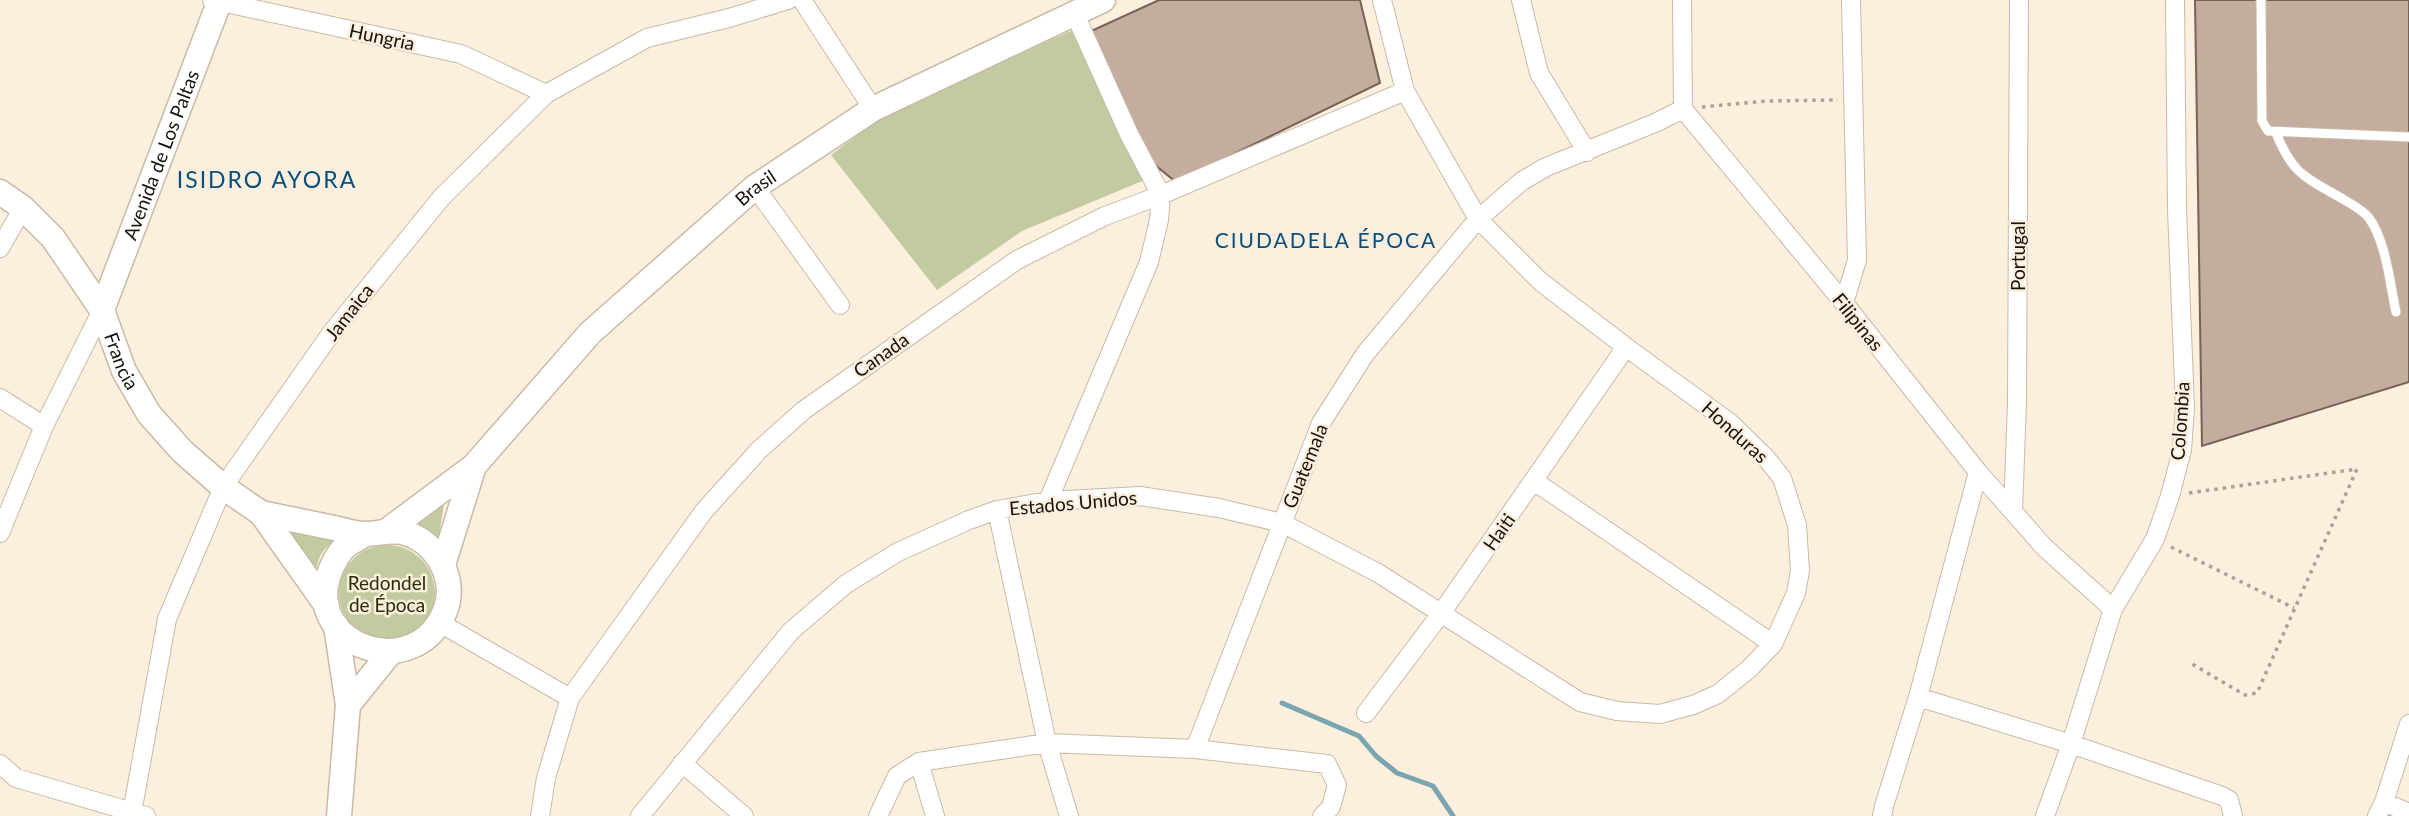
<svg xmlns="http://www.w3.org/2000/svg" width="2409" height="816" font-family="Lato,sans-serif">
  <style>
    .green { fill: #c1cb9f }
    .lines { fill: none; stroke-linecap: round; stroke-linejoin: round }
    .stream { stroke: #79a5b0; stroke-width: 5 }
    .building { fill: #c4ac9f; stroke: #776256; stroke-width: 2 }
    .lane-casing { stroke: #c9baa6; stroke-width: 11 }
    .street-casing { stroke: #c9baa6; stroke-width: 20 }
    .secondary-casing { stroke: #c9baa6; stroke-width: 27 }
    .path { stroke: #aca294; stroke-width: 3.5; stroke-dasharray: 3.5 5; stroke-linecap: butt }
    .lane { stroke: #fff; stroke-width: 9 }
    .street { stroke: #fff; stroke-width: 18 }
    .secondary { stroke: #fff; stroke-width: 24 }
    .labels { text-anchor: middle; stroke-width: 5; stroke-linejoin: round; paint-order: stroke }
    .street-label { font-size: 19px; fill: #18120b; stroke: #fcefde }
    .park-label { font-size: 19px; fill: #282e05; stroke: #fcefde }
    .neighbourhood-label { font-size: 21px; letter-spacing: 2px; fill: #07507e; stroke: #fcefde }
    .quarter-label { font-size: 23px; letter-spacing: 2px; fill: #07507e; stroke: #fcefde }
  </style>
  <rect width="100%" height="100%" fill="#fcefde"/>
  <path class="green" d="M1075,29L1147,179L1022,231L937,290L831,155L881,117Z
    M445,497L438,542C429,529 420,527 405,524Z
    M284,530L341,537C321,549 319,554 315,577Z
    M339 593a48 48 0 1 1 96 0a48 48 0 1 1-96 0Z"/>
  <g class="lines">
    <path class="stream" d="M1282,703L1359,736L1376,756L1397,773L1433,786L1453,816"/>
  </g>
  <path class="building" d="M1159,0H1360L1380,83L1176,182L1155,165L1130,128L1089,32Z
    M2195,0H2409V382L2202,446Z"/>
  <g class="lines">
    <defs>
      <path id="lane" d="M2261,0L2262,121L2268,131L2409,137
        M2276,133C2293,175 2305,177 2343,199C2352,205 2362,209 2369,218C2386,241 2390,284 2396,312"/>
      <path id="street" d="M212,0L461,54L546,94
        M802,0L873,109
        M1521,0L1539,73L1587,152
        M1682,0L1683,109L1844,303L1978,472L2044,547L2113,609
        M755,187L840,305
        M0,248L23,208
        M1844,303L1857,260L1851,0
        M0,398L44,426
        M1534,481L1773,644
        M1048,501L1149,262L1159,220L1161,195L1129,134L1074,12
        M997,510L1047,743L1069,816
        M2013,512L2017,402L2019,0
        M0,533L44,426L102,310
        M440,623L570,698
        M1918,697L2071,744L2222,796L2229,800L2233,816
        M1366,713L1440,615L1626,347
        M1195,749L1321,423L1365,354L1478,219L1522,181L1546,167L1655,123L1683,109
        M919,762L935,816
        M682,763L744,816
        M0,764L16,778L146,816
        M2384,802L2409,813
        M132,813L167,619L223,487L332,332L442,197L546,94L647,38L729,18L788,0
        M540,816L546,778L570,698L704,511L759,450L804,410L1017,260L1105,216L1161,195L1405,91
        M640,816L791,631L846,584L898,552L969,520L997,510L1048,501L1140,496L1219,508L1282,523L1378,573L1580,702L1617,711L1660,714L1693,705L1718,694L1749,669L1773,644L1796,593L1800,571L1797,525L1782,478L1766,458L1729,422L1626,347L1541,282L1478,219L1405,91L1382,0
        M878,816L897,776L919,762L1047,743L1195,749L1327,764L1337,785L1331,807L1322,816
        M1882,816L1884,806L1918,697L1978,472
        M2045,816L2071,744L2113,609L2155,539L2170,496L2182,450L2185,407L2177,209L2175,0
        M2377,816L2384,802L2409,724"/>
      <g id="secondary">
        <path id="s1" d="M0,192L23,208L53,238L102,310L124,371L149,414L182,451L223,487L261,513L327,606"/>
        <path id="s2" d="M102,310L220,0"/>
        <path d="M261,513C285,518 309,523 334,528C344,530 355,534 365,534C378,534 389,530 402,532C436,540 458,579 445,611C416,684 306,647 328,577C332,565 337,553 347,545C353,541 360,538 365,534"/>
        <path id="s3" d="M388,530L474,466L590,333L755,187L873,109L1103,0"/>
        <path d="M443,565L474,466"/>
        <path d="M336,626L348,705L339,816"/>
        <path d="M348,705L390,653"/>
      </g>
    </defs>
    <use href="#lane" class="lane-casing"/>
    <use href="#street" class="street-casing"/>
    <use href="#secondary" class="secondary-casing"/>
    <path class="path" d="M1702,107L1766,101L1838,100
      M2189,493L2357,469L2257,693L2245,695L2192,664
      M2171,547L2294,608"/>
    <use href="#lane" class="lane"/>
    <use href="#street" class="street"/>
    <use href="#secondary" class="secondary"/>
  </g>
  <g class="labels">
    <g class="street-label">
      <text transform="translate(382 37) rotate(12)" y="7">Hungria</text>
      <text dy="7" stroke="none"><textPath href="#s2" startOffset="166">Avenida de Los Paltas</textPath></text>
      <text dy="7" stroke="none"><textPath href="#s3" startOffset="504">Brasil</textPath></text>
      <text transform="translate(2018 256) rotate(-90)" y="7">Portugal</text>
      <text transform="translate(349 312) rotate(-52)" y="7">Jamaica</text>
      <text transform="translate(1858 322) rotate(51)" y="7">Filipinas</text>
      <text transform="translate(881 355) rotate(-35)" y="7">Canada</text>
      <text dy="7" stroke="none"><textPath href="#s1" startOffset="212">Francia</textPath></text>
      <text transform="translate(2180 421) rotate(-86)" y="7">Colombia</text>
      <text transform="translate(1735 432) rotate(42)" y="7">Honduras</text>
      <text transform="translate(1305 466) rotate(-68)" y="7">Guatemala</text>
      <text transform="translate(1073 503) rotate(-5)" y="7">Estados Unidos</text>
      <text transform="translate(1499 532) rotate(-55)" y="7">Haiti</text>
    </g>
    <g class="park-label">
      <text x="387" y="590">Redondel<tspan x="387" dy="22">de Época</tspan></text>
    </g>
    <g class="neighbourhood-label">
      <text x="1326" y="248">CIUDADELA ÉPOCA</text>
    </g>
    <g class="quarter-label">
      <text x="267" y="188">ISIDRO AYORA</text>
    </g>
  </g>
</svg>
